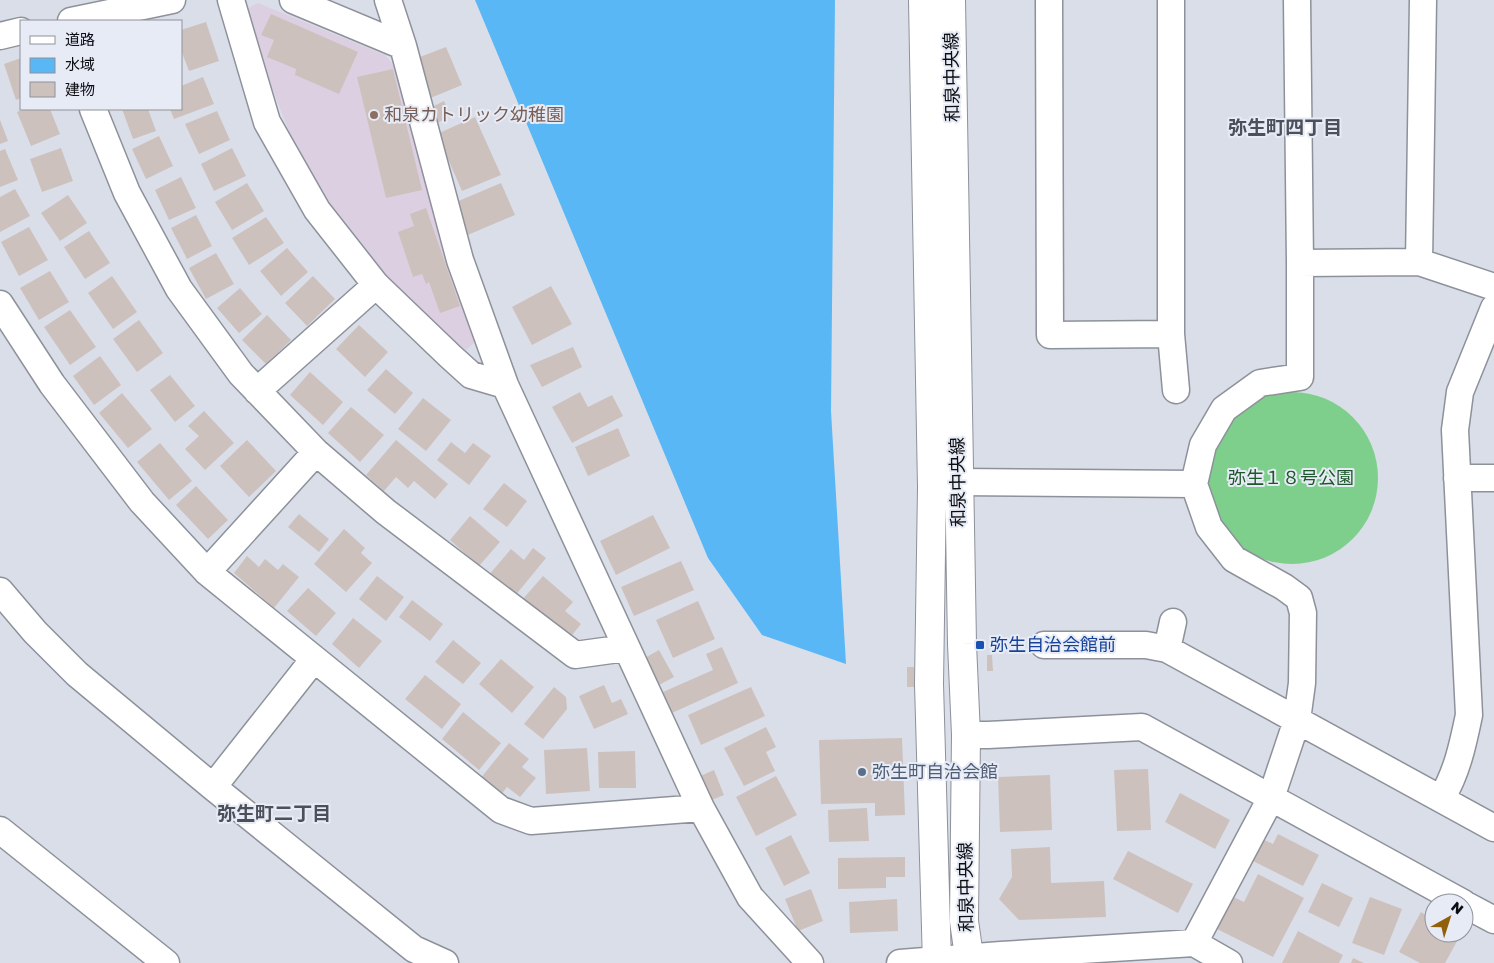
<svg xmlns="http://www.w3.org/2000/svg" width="1494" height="963" font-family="'Golos Text','Noto Sans JP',sans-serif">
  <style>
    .education { fill: #ddcfe2 }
    .green { fill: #7fcf8c }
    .water { fill: #5ab7f5 }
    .building { fill: #cdc1bd }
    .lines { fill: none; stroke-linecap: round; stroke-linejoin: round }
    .street-casing { stroke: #8d919a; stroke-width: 29 }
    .secondary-casing { stroke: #8d919a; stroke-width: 30 }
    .street { stroke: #fff; stroke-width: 26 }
    .secondary { stroke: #fff; stroke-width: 28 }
    .education-dot { fill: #8d6e63; stroke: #e7ebf6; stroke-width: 2 }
    .transit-dot { fill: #1a4fb4; stroke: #e7ebf6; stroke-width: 2 }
    .service-dot { fill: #5c6f8a; stroke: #e7ebf6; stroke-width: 2 }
    .labels { text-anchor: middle; stroke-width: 4; stroke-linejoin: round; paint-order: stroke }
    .street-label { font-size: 18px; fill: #0c0d11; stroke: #e7ebf6 }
    .education-label { font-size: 18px; fill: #785e54; stroke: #e7ebf6; text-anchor: start }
    .park-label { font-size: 18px; fill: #1e572b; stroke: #e7ebf6 }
    .transit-label { font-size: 18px; fill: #164399; stroke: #e7ebf6; text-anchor: start }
    .service-label { font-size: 18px; fill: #4e5e75; stroke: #e7ebf6; text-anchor: start }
    .neighbourhood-label { font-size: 19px; font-weight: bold; fill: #4c5058; stroke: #e7ebf6 }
  </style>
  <rect width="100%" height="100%" fill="#dadee9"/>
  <path class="education" d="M258,3L385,55L398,71L435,221L477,340L463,353L383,278L330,206L294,144L268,78L245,10Z"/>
  <path class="green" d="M1206 478a86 86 0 1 1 172 0a86 86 0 1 1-172 0Z"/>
  <path class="water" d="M475,0H835L831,411L846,664L762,635L708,558Z"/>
  <path class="building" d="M271,14L358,52L339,94L295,75L296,69L267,57L274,40L261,35Z
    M206,22L219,61L189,71L181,50V30Z
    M446,47L462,85L423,101L407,62Z
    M21,58V98L16,100L4,64Z
    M393,69L422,190L386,198L357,77Z
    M203,77L214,104L174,119L170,109H181V86Z
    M444,101L451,116L431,126L424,111Z
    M25,109H50L60,134L31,146L17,112Z
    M122,109H148L156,131L133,139Z
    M217,111L230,140L199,154L185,124Z
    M475,117L501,175L462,191L437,134Z
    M0,120L8,141L0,144Z
    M159,136L173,166L146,179L132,149Z
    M61,148L73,181L42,192L30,159Z
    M232,148L246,176L214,191L201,164Z
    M5,149L18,180L0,187V151Z
    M181,177L196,208L169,220L155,190Z
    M247,183L264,211L232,230L215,202Z
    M501,183L515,215L463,237L449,205Z
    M15,189L30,216L0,232V197Z
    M68,195L87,223L60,241L41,213Z
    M426,208L460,306L440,313L429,282L426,284L422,274L413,277L398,232L414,226L410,214Z
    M196,215L212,246L187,259L171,228Z
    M266,217L284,243L249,265L232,238Z
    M29,227L48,260L19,276L1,242Z
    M89,231L110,263L85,279L64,247Z
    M287,248L308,272L281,296L260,271Z
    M216,253L234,284L206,299L189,268Z
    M50,271L69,302L39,320L20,288Z
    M112,276L137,312L113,329L88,293Z
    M313,276L335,299L307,326L285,303Z
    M551,286L572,324L532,345L512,307Z
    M240,288L262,314L239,333L217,308Z
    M70,310L96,347L70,365L44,327Z
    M267,315L291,340L266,364L242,340Z
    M139,320L163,353L137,372L113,339Z
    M359,325L388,352L365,377L336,349Z
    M573,347L582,367L542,387L530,365Z
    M100,356L121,385L94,405L73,376Z
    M386,369L413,393L395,414L367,390Z
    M310,372L343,402L323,425L290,395Z
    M170,375L195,406L175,422L150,390Z
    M580,392L588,407L612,395L623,416L572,443L552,407Z
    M122,393L152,429L128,448L99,413Z
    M423,398L451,420L426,451L398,429Z
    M351,407L384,435L360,462L328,433Z
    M204,411L234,443L205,470L185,449L199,436L188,426Z
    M618,428L630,456L588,476L575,447Z
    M247,440L276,471L249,497L220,466Z
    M396,440L448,484L435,499L414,481L408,488L396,477L384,491L366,475Z
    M451,442L465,453L473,443L491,456L469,485L437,460Z
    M160,443L192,481L169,500L137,462Z
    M504,483L527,501L507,527L483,509Z
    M196,486L228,520L208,539L176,505Z
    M299,514L329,539L319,552L288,527Z
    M653,515L670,548L616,575L600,541Z
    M470,516L500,542L479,566L450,540Z
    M344,529L365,548L361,553L372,563L346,592L314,564Z
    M533,548L546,558L514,597L488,576L511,549L524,560Z
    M247,556L259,567L265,559L278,570L283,564L299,577L274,608L234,573Z
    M681,561L694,590L634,616L621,587Z
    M377,576L404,597L386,621L359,599Z
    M543,576L573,602L565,611L581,624L568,640L522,600Z
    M308,588L336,613L316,636L287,611Z
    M412,600L443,624L430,641L399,617Z
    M698,601L715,639L673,658L656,620Z
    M353,618L382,641L359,668L332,644Z
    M453,640L481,663L463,684L435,662Z
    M722,647L738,683L672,713L663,692L713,670L706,654Z
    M659,650L674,677L657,686L643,659Z
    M987,655H992L993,671H987Z
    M501,659L534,687L512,713L479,684Z
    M907,667H914V687H907Z
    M425,675L461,704L442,729L405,699Z
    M604,685L612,703L621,699L628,714L594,729L579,696Z
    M554,687L566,697L567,709L543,739L524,724Z
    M751,687L765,716L701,745L688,715Z
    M463,712L501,743L479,770L442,739Z
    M766,727L776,747L766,752L775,771L744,786L724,748Z
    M902,738L905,815L875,816V803L821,804L819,740Z
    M509,743L529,759L522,767L536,778L520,797L507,787L500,796L480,779Z
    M587,748L590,791L546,794L544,750Z
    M635,751L636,788H599L598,752Z
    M1148,769L1151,830L1117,831L1114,770Z
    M714,770L724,795L707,802L696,778Z
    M1050,775L1052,830L1000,832L998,777Z
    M776,776L797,815L756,836L736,797Z
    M1180,793L1230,820L1215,849L1165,822Z
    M867,808L869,841L829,842L828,810Z
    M1278,834L1319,855L1303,886L1249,859L1260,838L1273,844Z
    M791,835L810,873L784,886L765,848Z
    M1050,847L1051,883L1104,881L1106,917L1019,920L999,899L1012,877L1011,849Z
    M1128,851L1193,884L1178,913L1113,879Z
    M905,857V877H886V888L838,889V858Z
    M1258,874L1304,898L1273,957L1211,926L1227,894L1244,902Z
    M1322,883L1353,898L1339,927L1308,912Z
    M811,889L823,921L798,931L785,899Z
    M1370,897L1402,909L1384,955L1352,943Z
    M897,899L898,931L850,933L849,902Z
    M1421,912L1434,920V933L1461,934L1445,963H1420L1399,952Z
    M1298,931L1343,955L1339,963H1282Z
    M1353,958L1364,963H1351Z"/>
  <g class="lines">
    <defs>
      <path id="street" d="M231,0L267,122L317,210L376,285L450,356L471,375L505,385
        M293,0L403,46L460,260L505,385L701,808
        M388,0L403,46
        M1049,0L1050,335L1171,334V0
        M71,21L172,0
        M0,36L21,31
        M93,109L127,193L179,289L241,374L316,452L386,512L575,655L626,648
        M1419,262L1423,0
        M1300,263L1419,262L1494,287
        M0,304L52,384L142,502L207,572L501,810L531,821L701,808L750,897L810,963
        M1171,334L1176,390
        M257,391L376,285
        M1457,478H1494
        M958,482L1194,484
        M207,572L316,452
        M0,591L35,632L77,674L213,787L414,949L445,963
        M1044,645H1146L1167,649L1494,828
        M1167,649L1173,622
        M966,735H988L1142,727L1463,903
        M213,787L314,659
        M1441,799C1457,773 1463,744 1469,715L1455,430L1460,392L1494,308
        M0,830L166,963
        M1464,904L1494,920
        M1194,943L1271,798L1297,720L1302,683L1303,613L1299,598L1284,587L1234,559L1209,527L1194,484L1203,445L1224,409L1260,383L1300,377V263L1297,0
        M900,963L1001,955L1194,943L1229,963"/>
      <path id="secondary" d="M923,0L932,487L929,684L937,963
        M951,0L962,644L966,735L964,921L970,963"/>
    </defs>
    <use href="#street" class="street-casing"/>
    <use href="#secondary" class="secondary-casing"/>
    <use href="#street" class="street"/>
    <use href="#secondary" class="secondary"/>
  </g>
  <circle class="education-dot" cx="374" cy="115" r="5"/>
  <rect class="transit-dot" x="975" y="640" width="10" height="10" rx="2.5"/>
  <circle class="service-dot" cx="862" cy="772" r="5"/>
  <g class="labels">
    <g class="street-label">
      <text transform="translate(952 77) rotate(-91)" y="6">和泉中央線</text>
      <text transform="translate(958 482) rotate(-91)" y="6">和泉中央線</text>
      <text transform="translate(966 887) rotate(-91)" y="6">和泉中央線</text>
    </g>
    <g class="education-label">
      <text x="384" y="121">和泉カトリック幼稚園</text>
    </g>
    <g class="park-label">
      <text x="1291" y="484">弥生１８号公園</text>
    </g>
    <g class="transit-label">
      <text x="990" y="651">弥生自治会館前</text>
    </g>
    <g class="service-label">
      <text x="872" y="778">弥生町自治会館</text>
    </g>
    <g class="neighbourhood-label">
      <text x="1285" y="134">弥生町四丁目</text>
      <text x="274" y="820">弥生町二丁目</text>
    </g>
  </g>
  <rect x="20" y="20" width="162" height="90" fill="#e7ebf6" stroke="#8f929a"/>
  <rect x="30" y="36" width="25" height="8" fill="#ffffff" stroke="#8f929a"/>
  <text x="65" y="45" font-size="15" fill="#0c0d11">道路</text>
  <rect x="30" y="58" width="25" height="15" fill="#5ab7f5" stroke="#8f929a"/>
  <text x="65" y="70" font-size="15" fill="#0c0d11">水域</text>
  <rect x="30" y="82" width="25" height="15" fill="#cdc1bd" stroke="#8f929a"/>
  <text x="65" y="95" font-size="15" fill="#0c0d11">建物</text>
  <g transform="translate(1449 918) rotate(39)"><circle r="24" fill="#e7ebf6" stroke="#8f929a"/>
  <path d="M0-4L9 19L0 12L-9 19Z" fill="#90600c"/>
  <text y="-8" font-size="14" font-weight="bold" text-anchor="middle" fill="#0c0d11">N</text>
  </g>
</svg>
